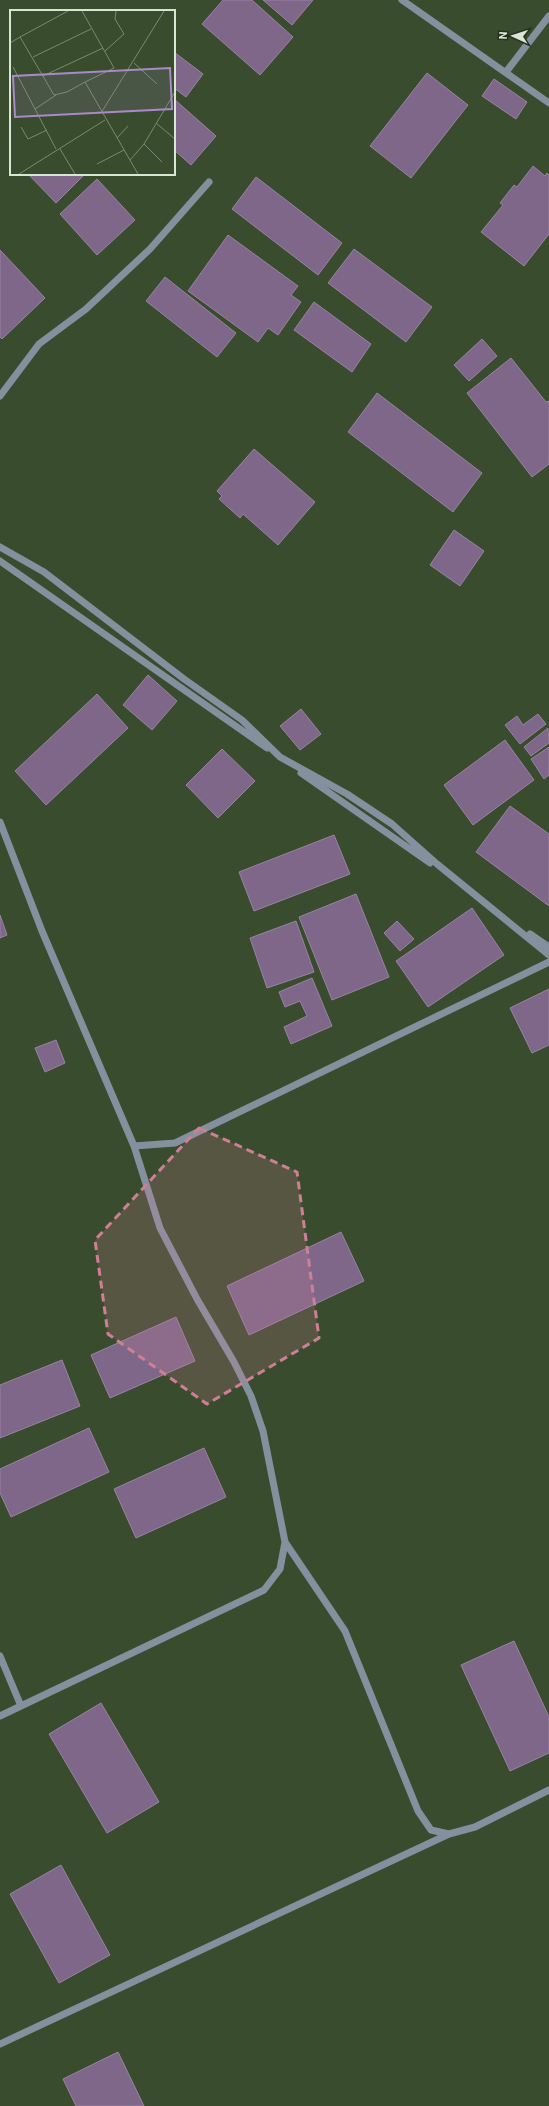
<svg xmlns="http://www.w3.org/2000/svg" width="549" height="2106" font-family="Roboto,sans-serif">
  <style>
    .building { fill: #7e6788; stroke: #9982a5 }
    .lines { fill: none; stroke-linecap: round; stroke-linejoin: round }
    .minor { stroke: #85909f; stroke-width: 7 }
    .marked { fill: #ce7f97; fill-opacity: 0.2; stroke: #ce7f97; stroke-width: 3; stroke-dasharray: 8 5; stroke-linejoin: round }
    .inset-road { fill: none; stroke: #798a70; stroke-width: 1 }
    .view { fill: #aa89c9; fill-opacity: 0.15; stroke: #aa89c9; stroke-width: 2 }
    .inset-edge { fill: none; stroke: #d9e6d3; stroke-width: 2 }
  </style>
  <rect width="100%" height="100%" fill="#394d2e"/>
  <path class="building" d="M223,0H252L293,37L260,75L202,24Z
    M263,0H313L292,25Z
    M174,52L203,74L186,97L174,88Z
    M427,73L468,105L411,178L370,146Z
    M494,79L527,102L516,119L482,96Z
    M174,99L216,136L191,165L174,150Z
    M533,166L545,176L547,173L549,175V234L524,266L481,232L503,205L500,203L514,185L517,187Z
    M28,174H81L83,176L56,203Z
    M256,177L342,243L318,275L232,209Z
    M97,179L135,220L97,255L60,214Z
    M228,235L298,286L291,295L301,302L278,335L268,328L258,342L188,291Z
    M354,249L432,307L406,342L328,283Z
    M0,250L45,298L2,339L0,337Z
    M165,277L236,333L217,357L146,301Z
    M314,302L371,344L352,372L294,330Z
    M482,339L497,356L469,381L454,365Z
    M511,358L546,402L549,401V464L532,477L467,393Z
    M377,393L482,473L453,512L348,432Z
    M254,449L315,502L278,545L243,514L240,518L219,499L222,496L217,491Z
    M454,530L484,551L460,586L430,565Z
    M148,675L177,701L152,730L123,705Z
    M97,694L128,728L46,805L15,771Z
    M301,709L321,734L300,750L280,726Z
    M538,714L546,724L520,744L505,725L517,716L523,725Z
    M548,728L549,743L531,756L524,747Z
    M505,740L534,780L473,825L444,785Z
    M549,747V775L544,779L531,759Z
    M222,749L255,781L218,818L186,785Z
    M510,806L549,834V906L476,852Z
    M334,835L350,874L254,911L239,872Z
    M356,894L389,977L332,1000L299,917Z
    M472,908L504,955L428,1007L396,961Z
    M0,915L7,935L0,938Z
    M296,921L314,972L267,988L250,938Z
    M397,921L414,939L400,951L384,933Z
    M312,978L332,1026L291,1044L284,1027L307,1016L300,1001L285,1007L279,992Z
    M549,989V1045L532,1053L510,1008Z
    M56,1040L65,1063L45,1072L35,1048Z
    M341,1232L364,1281L249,1335L227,1286Z
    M176,1317L195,1361L110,1398L91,1355Z
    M62,1360L80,1406L0,1438V1385Z
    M89,1428L109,1472L11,1517L0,1493V1469Z
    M204,1448L226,1497L136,1538L114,1489Z
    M514,1641L549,1717V1753L510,1771L461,1665Z
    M101,1703L159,1802L107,1833L49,1734Z
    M61,1865L110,1955L59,1983L10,1894Z
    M118,2052L144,2106H76L63,2079Z"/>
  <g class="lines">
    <path class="minor" d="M402,0L549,103
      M506,72L549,16
      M0,396L39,344L86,309L150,249L209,182
      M0,547L44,572L184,679L242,720L280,757L347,794L392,824L437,864L549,955
      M0,561L267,748
      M301,773L430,863
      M0,822L42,931L134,1146
      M530,934L549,947
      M285,1542L345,1631L418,1811L431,1830L449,1834L475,1827L549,1790
      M0,1656L21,1706
      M0,1716L264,1590L280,1569L285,1542L263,1431L251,1396L234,1362L197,1299L160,1228L134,1146L175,1143L549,962
      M0,2044L449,1834"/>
  </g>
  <path class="marked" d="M199,1128L297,1172L319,1338L207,1404L108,1334L95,1240Z"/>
  <g transform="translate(10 10)">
    <rect width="165" height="165" fill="#394d2e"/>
    <path class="inset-road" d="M72,1L104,58L75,72M10,27L58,1M0,33L10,27L44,85L57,82L75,72L128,164M95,41L114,24L105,9L106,1M23,47L81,19M124,53L147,74M3,57L25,99M33,66L93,38M46,85L25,99L46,139M91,103L154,1M146,113L165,129M11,117L18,129L37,120M107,128L118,116M134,134L152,152M50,139L65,164M120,150L134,134L165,82M87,154L114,140M9,164L95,110"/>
    <path class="view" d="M160,58L162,99L5,107L3,66Z"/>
    <rect width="165" height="165" class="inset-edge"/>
  </g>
  <g transform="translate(513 36) rotate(273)" stroke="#273022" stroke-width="3" paint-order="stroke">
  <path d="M0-3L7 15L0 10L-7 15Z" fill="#d9e6d3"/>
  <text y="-6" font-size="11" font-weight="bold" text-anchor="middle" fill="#d9e6d3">N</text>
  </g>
</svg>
